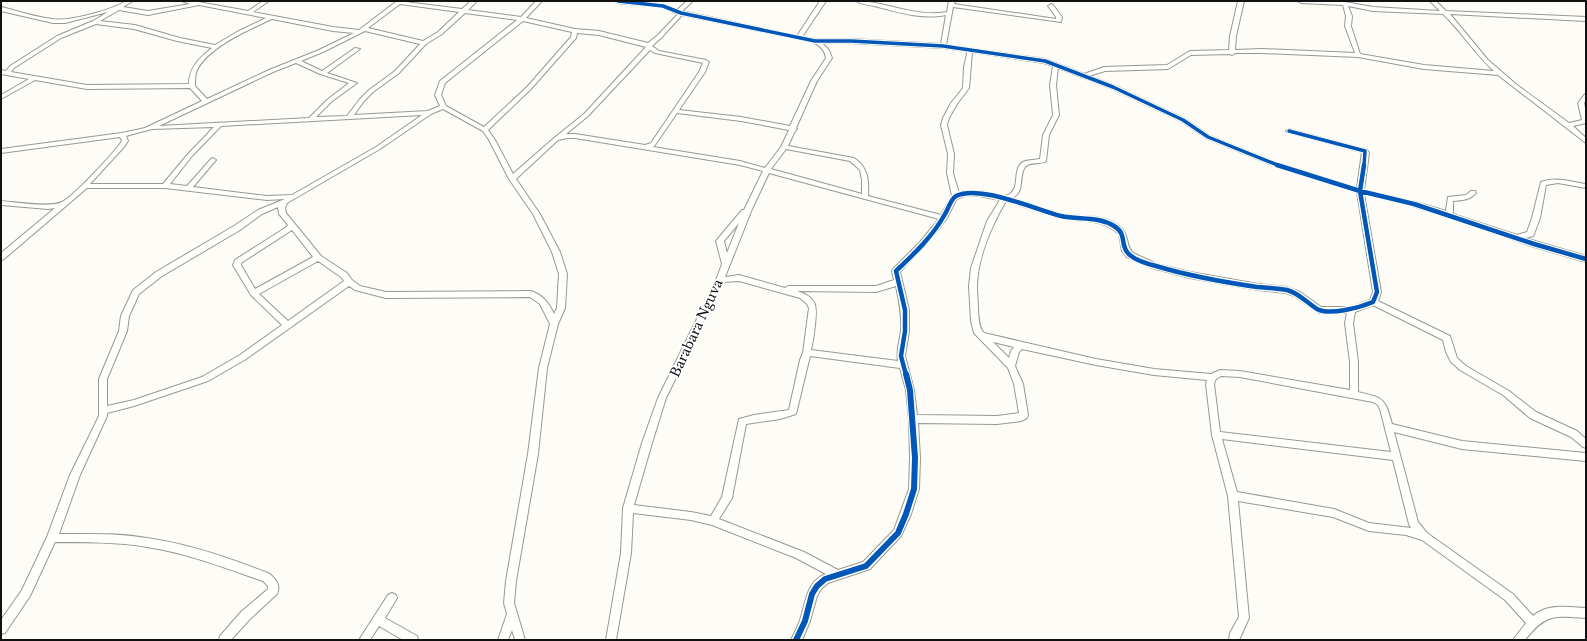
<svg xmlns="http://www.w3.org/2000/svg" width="1587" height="641" font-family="'Libre Baskerville',serif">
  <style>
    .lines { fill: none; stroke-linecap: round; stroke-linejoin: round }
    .minor-casing { stroke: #979795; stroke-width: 2 }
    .minor { fill: #fffffe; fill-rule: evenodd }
    .cycleway-far2-casing { stroke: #fff; stroke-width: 5.5 }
    .cycleway-far1-casing { stroke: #fff; stroke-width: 7 }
    .cycleway-casing { stroke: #fff; stroke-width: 8 }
    .cycleway-far2 { stroke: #0057b8; stroke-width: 3.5 }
    .cycleway-far1 { stroke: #0057b8; stroke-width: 4.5 }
    .cycleway { stroke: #0057b8; stroke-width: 6 }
    .labels { text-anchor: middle; stroke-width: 4; stroke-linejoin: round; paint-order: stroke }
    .street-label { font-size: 13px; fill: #111; stroke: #fff }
  </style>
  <rect width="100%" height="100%" fill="#fdfcf7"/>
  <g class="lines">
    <defs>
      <path id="minor" d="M126,1H133L123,7L148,11L190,4L182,1H193L248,11L263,1H269L253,12L333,27L359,30L397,1L462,9L471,1H477L468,10L521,17L536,1H542L526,18L575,29L599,31L648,43L658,35L678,14L662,7L618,3L615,1C637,1 657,2 677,10L687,1H693L682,11L797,36L820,1H826L802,37L815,39H851L941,44L946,15C922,20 897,12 874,6C868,5 861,4 856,1C887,1 915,18 947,12L949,1H955L954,4L1056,19V17L1048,6L1051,4L1053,5L1062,17L1061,22L953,7L946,45L1045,59L1084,74L1104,67L1167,65L1190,51L1229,50L1230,36L1238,1H1244L1236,36L1235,50L1262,49L1355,53L1345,26L1346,16L1343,5L1301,3L1298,1H1324L1345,2L1373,7L1440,11L1430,1H1436L1446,11L1586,17V21L1450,14L1488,60L1517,85L1569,123L1582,120L1578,103L1584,95L1586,94V100L1584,103L1586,112V123L1573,126L1586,138V143L1498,75L1424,69L1358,57L1262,53H1235L1232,55L1230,54L1191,55L1168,69L1105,71L1089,76L1115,86L1185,119L1210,136L1274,162L1357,188L1362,152L1287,132L1286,131L1289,129L1367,150L1369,153L1364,190L1416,202L1446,211L1448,197L1466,195L1471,191H1475L1476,193C1470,200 1463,200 1453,201V214L1517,235L1527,232L1532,218L1541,182C1555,176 1571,182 1586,184V188L1558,183L1546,185L1540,218L1534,234L1533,236L1525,238L1586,256V262L1531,246L1475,226L1412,206L1364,194L1381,292L1378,301L1450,336L1457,358L1466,366L1509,391L1536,412L1577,431L1586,439V448L1583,447L1571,437L1530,418L1503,395L1460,370L1451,362L1446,352L1443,340L1373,305L1355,312L1353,323L1358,362V392C1384,398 1385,398 1392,424L1462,441L1586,453V461L1462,449L1394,432L1418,522L1427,533L1513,594L1533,616C1548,603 1568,607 1586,608V618C1554,616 1546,613 1525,640H1513L1526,623L1505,600L1422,540L1406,535L1369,531L1333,517L1238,501L1249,618L1239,640H1229L1230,633L1239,617L1228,496L1212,435L1206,384L1207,380L1154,375L1096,365L1022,349L1019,352L1015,366L1023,384L1028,415L1027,418L1021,421L997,424L918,423L920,458L919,489L911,514L901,536L870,569L828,583L821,589L817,596L810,621L802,640H791C794,633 798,627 800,620C806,603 806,581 826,574L796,558L712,525L691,520L633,513L631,553L616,640H606L621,553L623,508L642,443L658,398L716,280L722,264L716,241L742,210H744L763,171L740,165L575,138H567L558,140L516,179L540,214L560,252L567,274L565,308L558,324L547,368L538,454L516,581L514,603L525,640H515L512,630L508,640H498L507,614L504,603L506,581L528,454L539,368L550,324L540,304L530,297L386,298L355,290L349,286L246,359L208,381L134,406L107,413V416L80,475L59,534C88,534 118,533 147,538C189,544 230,558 270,574C276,580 281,585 277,594L249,620L231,640H219L220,636L241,612L268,589V586L263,581C225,568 187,553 147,547C117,542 86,542 55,542L30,596L5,633L1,634V620L22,590L47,537L70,475L99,416V379L119,331L121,316L133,290L156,272L234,226L258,210L285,199L267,200L165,188H87L4,259L1,260V253L55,208L48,209L1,205V201C14,202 51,208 62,202C73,197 115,152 122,141L120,137L1,153V149L122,133L145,128L202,101L190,88L87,89L35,80L1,99V95L29,79L1,74V70L6,71L10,66L57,36L93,21L108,12L65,23H53L1,11V7C18,11 35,17 52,19C69,22 112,10 126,1ZM400,4L459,12L438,32L423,41L368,28ZM199,5L266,18L237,32L215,45L180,38L135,25L100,21L119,10L148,15ZM1348,6L1373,11L1443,14C1462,32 1475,54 1494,71L1424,65L1360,54L1351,26L1352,16ZM465,13L517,20L440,81L435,95L440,106L428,111L354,115L364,101L373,92L399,73L426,44L442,34ZM682,15L813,42C820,46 825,50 826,58L811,81L790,126L741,117L679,110L705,72L709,62L706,60L659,51L652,46L662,37ZM272,19L333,31L354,33L319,50L269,70L207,99L195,86C195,82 195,77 196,73C204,49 250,29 272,19ZM523,21L572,32L571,37L527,87L484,127L446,106L441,95L445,83ZM96,24L134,29L177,41L212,48C199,58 189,68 189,84L87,85L11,72L14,68L61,38ZM365,31L420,44L395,71L369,90L360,99L347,116L316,117L331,102L357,83L327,73L360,49L355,48L322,71L301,61L323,52ZM577,33L599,35L646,47L584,114L554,138L513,174L495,140L488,130L531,89L576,38ZM822,43H851L943,48L966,51L967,54L964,67L963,88L951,103L943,118L941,125L948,154L947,173L952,196L941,215L868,196C869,180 868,167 854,158L788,146L795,131L797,129L796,128L817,81L832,58L829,50ZM650,50L655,53L703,63L699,72L651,143L645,145L575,134H566L588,116ZM972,52L1044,63L1053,66L1050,85L1053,115L1043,135L1040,159C1035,160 1029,160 1025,161C1011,167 1021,186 1010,194C1002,199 989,192 980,191C973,191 966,191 959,193L953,173L954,154L947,125L949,118L957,104L969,88ZM296,63L320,74L349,83L327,100L309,118L159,126L273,72ZM1058,68L1111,88L1181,121L1206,138L1270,164L1357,192L1373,292L1370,300L1351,307H1321L1300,292L1287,287L1258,284L1190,272L1157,264L1133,253C1125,245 1130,235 1119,226C1103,213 1081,218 1062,214C1045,210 1028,203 1011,198C1026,193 1018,177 1025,167C1030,161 1041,165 1046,161L1049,135L1059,115L1056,85ZM443,109L483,131L489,140L509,179L533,214L552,252L559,274L557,308L554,314C549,303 543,295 531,291L386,292L360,286L352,280L347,273L321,256L286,213L285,208L287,203L380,149L431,114ZM677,113L741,121L789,130L781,147L765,168L740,161L653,147L655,145ZM422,115L376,147L292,195L267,196L193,187L216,160L213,158L211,159L187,186L170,184L192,156L221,126ZM214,127L188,154L163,184H90L124,147L128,141L126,136L152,129ZM786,149L850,161L860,170L862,180V194L771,169ZM769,173L939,219L920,242L893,269L892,271L894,280L876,286H788L785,288L739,275L725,277L752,209ZM967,195L979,196L1000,200L987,221L971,268L969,286L971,321L974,333L1008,368L1014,384L1019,413L997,416L917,415L914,390L905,356L909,331V310L900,272L938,230L947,218L956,200L959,198ZM1006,201C1024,207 1042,213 1060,218C1082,223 1100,217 1119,234L1122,251L1127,257L1152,268L1190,278L1258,290L1286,293L1294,296L1319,313H1347L1345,323L1350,362V390L1240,371L1220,370L1211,374L1154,369L1096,359L984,333C978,327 979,317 978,310C978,302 977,293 977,285C978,257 992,225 1006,201ZM278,207L279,214L288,225L285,228L235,260L233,265L251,295L282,325L240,355L202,377L134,400L107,406V379L127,331L129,316L139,294L162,276L240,230L262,214ZM739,223L727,253L724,241ZM292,230L313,257L255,289L241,265V263ZM318,261L341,277L344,281L288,321L259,294ZM739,281L800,298L807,304L809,308L803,353L800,360L789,410L754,415L739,419L722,497L711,516L691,512L634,505L652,443L666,398L723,282ZM896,286C899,301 902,314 901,330C900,340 896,351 898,361L811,350C813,342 814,334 815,325C817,306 818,298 797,291L876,292ZM993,342L1014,347L1011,351L1009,358ZM810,356L900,368L906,390L909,419L910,458L909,489L894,530L863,562L838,570L804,552L719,519L732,498L746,424L780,419L796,414ZM1221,376L1240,377L1373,402L1378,405L1380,409L1391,452L1220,432L1214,384L1216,379ZM1222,439L1393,460L1409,524L1411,528L1369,523L1334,509L1237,492Z
        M392,593L396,595L397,598L385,618L417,636L418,640H403L379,626L370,640H359L388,595Z"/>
    </defs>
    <use href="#minor" class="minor-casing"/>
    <use href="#minor" class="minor"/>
    <defs>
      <path id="cycleway-far2" d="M618,1L663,6L681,13L815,41H851L943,46L1045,61L1113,87L1183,120L1208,137L1280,166
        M1289,131L1365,151L1364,166"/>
      <path id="cycleway-far1" d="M1277,165L1360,191L1414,204L1534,244L1586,259
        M906,375L901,356L905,331V310L896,271C914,254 933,236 945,214C949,208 950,200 956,196C979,184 1037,210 1061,216C1079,220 1098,216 1114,226C1127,234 1120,242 1127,252C1132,259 1148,264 1156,266C1189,276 1223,282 1257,287C1267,288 1277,288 1287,290C1299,293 1307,303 1317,309C1330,316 1361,307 1373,302L1377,292L1360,191L1364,165"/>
      <path id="cycleway" d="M796,640L805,621L812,594L817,586L825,579L866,566L898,533L906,514L914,489L915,458L910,390L906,374"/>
    </defs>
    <use href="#cycleway-far2" class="cycleway-far2-casing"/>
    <use href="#cycleway-far1" class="cycleway-far1-casing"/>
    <use href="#cycleway" class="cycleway-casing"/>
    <use href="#cycleway-far2" class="cycleway-far2"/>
    <use href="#cycleway-far1" class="cycleway-far1"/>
    <use href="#cycleway" class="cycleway"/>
  </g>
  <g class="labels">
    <g class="street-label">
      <text transform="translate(696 328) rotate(-65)" y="5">Barabara Nguva</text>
    </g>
  </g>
  <rect width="1587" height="641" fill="none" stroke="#111111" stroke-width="4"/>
</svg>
